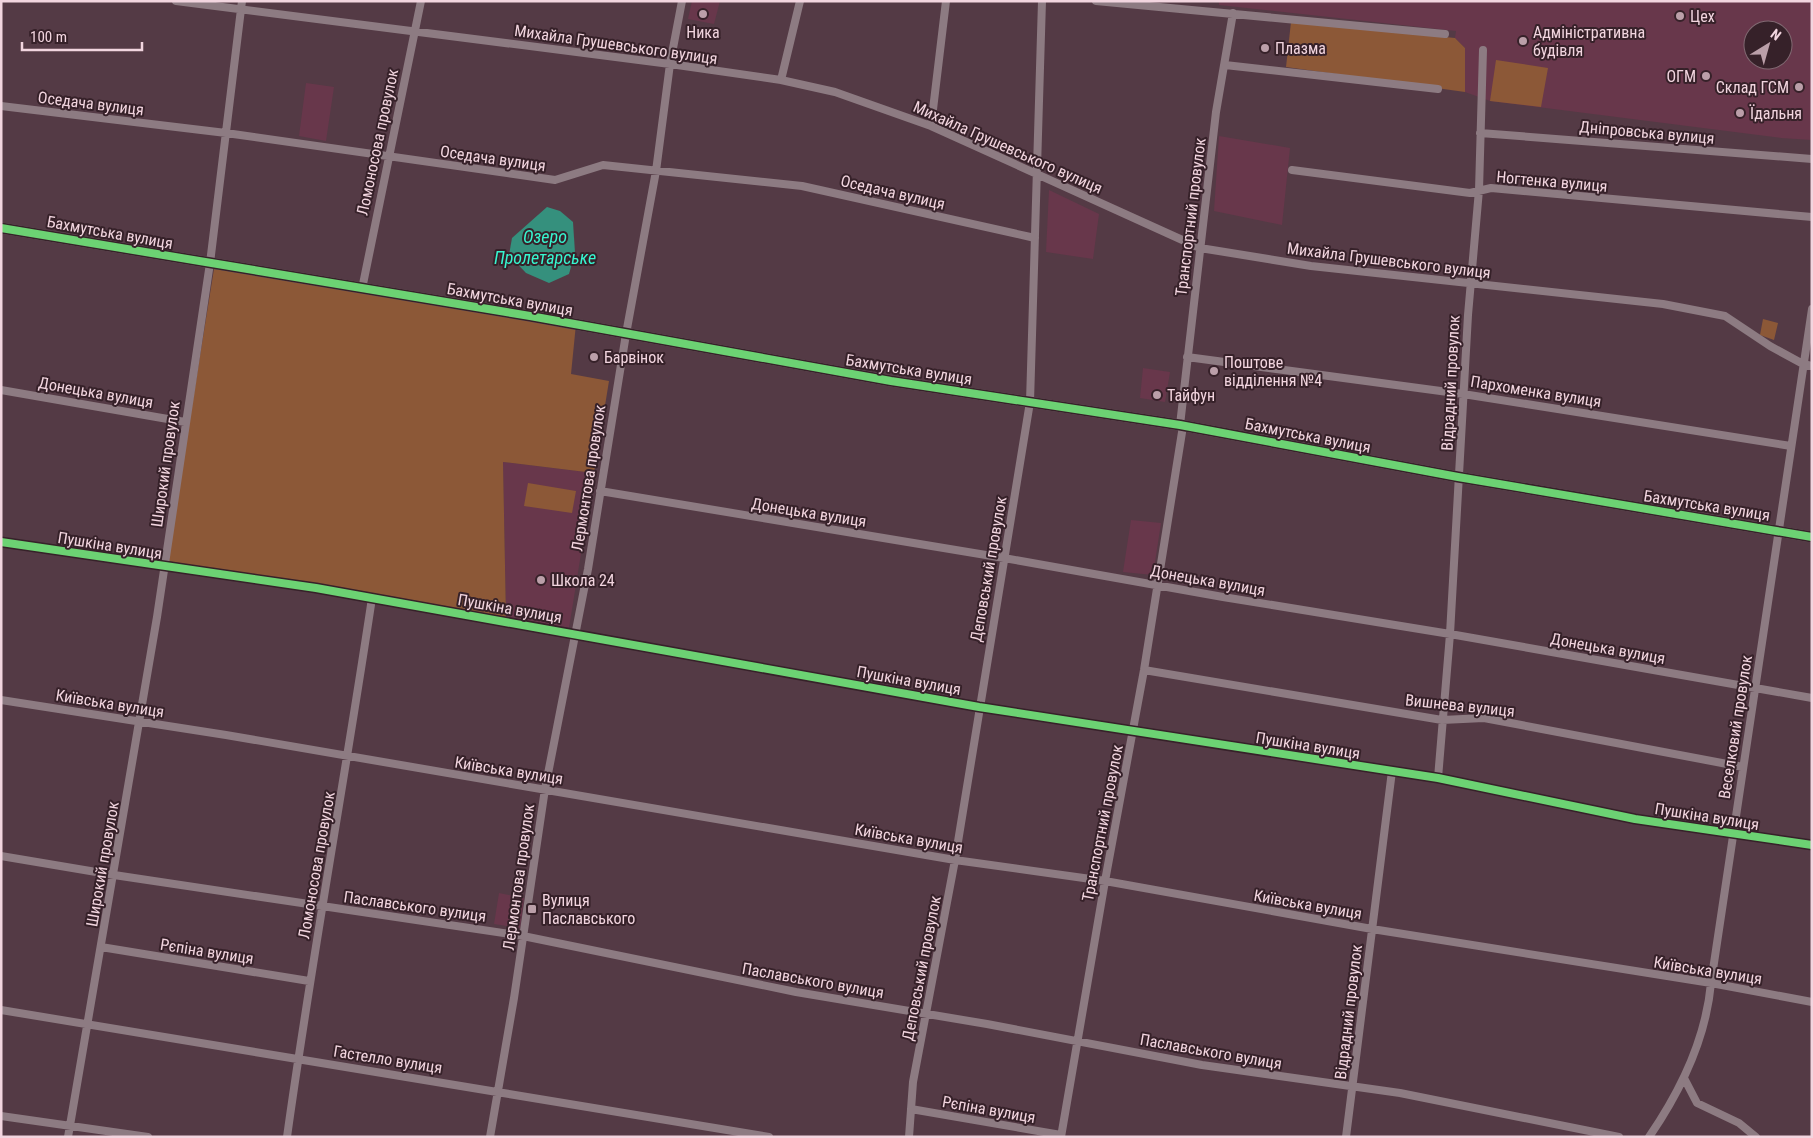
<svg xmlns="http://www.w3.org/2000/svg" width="1813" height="1138" font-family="'Roboto Condensed',sans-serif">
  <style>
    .built { fill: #68374b; fill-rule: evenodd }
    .green { fill: #8c5837 }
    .water { fill: #35907d }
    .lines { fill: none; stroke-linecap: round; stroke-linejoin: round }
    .street { stroke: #8d7b82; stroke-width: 8 }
    .secondary { stroke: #89737c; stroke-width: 11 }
    .cycleway-casing { stroke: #362129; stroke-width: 11 }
    .cycleway { stroke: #6cd273; stroke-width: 8 }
    .poi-dot { fill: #bb9fa9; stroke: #362129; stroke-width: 2 }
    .labels { text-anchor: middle; stroke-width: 4; stroke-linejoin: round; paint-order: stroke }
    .poi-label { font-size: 16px; fill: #f2d5df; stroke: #362129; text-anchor: start }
    .street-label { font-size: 16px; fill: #f2d5df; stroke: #362129 }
    .water-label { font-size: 18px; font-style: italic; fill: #37f6d0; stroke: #362129 }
  </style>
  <rect width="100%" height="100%" fill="#543a45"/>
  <path class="built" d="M692,1H720L714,24L688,19Z
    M1219,1H1812V140L1781,138L1490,101L1465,92V48L1455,38L1456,31L1219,5ZM1753,30H1783V60H1753Z
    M306,83L334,87L326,141L299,136Z
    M1219,136L1290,148L1282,225L1214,211Z
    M1049,190L1099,214L1093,259L1046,252Z
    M1143,368L1170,372L1165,402L1140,398Z
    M503,462L594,473L569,628L506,617Z
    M1131,520L1161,523L1153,575L1123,572Z
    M499,893L524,898L520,928L494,924Z"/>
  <path class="green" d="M1291,22L1455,38L1465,48V92L1286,67Z
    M1496,60L1548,68L1541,107L1490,101Z
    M214,269L576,324L571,374L609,381L594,473L503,462L506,617L167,561Z
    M1763,319L1778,323L1774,340L1760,335Z
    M528,483L576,491L572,513L524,506Z"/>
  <path class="water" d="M547,207L560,211L573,222L575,253L569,274L549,283L526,273L509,255L512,238Z"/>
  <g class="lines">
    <path class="street" d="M176,1L670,64L781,80L835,92L931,126L1200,248L1311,266L1663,304L1725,316L1770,346L1803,364L1812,366
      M1096,1L1445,34
      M1225,65L1438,89
      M781,80L800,1
      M1,106L226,133L555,180L603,165L802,186L1035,238
      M931,126L946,1
      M1480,133L1812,159
      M1292,170L1470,193L1491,188L1812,217
      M362,289L421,1
      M1187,357L1463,394L1791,446
      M1,390L185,422
      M1180,425L1216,112L1233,13
      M600,491L1004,558L1223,597L1450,634L1812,698
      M1,542L316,588L979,707L1438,778L1635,819L1812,845
      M1144,670L1442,720L1484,718L1743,767
      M1,700L226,735L955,860L1105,881L1372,929L1711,983L1812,1002
      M1438,778L1450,634L1468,315L1479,190L1483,50
      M1,856L114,875L523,936L796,992L987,1024L1202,1065L1400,1093L1619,1137
      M101,947L309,981
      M1,1010L769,1137
      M1684,1078L1697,1103L1739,1123L1756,1137
      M911,1109L1061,1135
      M1,1116L148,1137
      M68,1137L157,617L210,263L242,1
      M287,1137C312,957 345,778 372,598
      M490,1137L514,998L545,789L588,569L626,334L656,171L670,64L682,1
      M909,1137L913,1082L955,860L1030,402L1042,1
      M1061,1137L1105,881L1144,670L1183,426
      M1346,1137L1392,771
      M1649,1137C1680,1092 1706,1038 1711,983L1812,309"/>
    <path class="secondary" d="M1,228L530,316L891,381L1180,425L1458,477L1812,537"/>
    <defs>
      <path id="cycleway" d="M1,228L530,316L891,381L1180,425L1458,477L1812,537
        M1,542L316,588L979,707L1438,778L1635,819L1812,845"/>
    </defs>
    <use href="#cycleway" class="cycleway-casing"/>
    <use href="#cycleway" class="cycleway"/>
  </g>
  <g class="poi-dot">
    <circle cx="703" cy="14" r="5"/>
    <circle cx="1680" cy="16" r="5"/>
    <circle cx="1523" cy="41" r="5"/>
    <circle cx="1265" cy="48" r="5"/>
    <circle cx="1706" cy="76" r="5"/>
    <circle cx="1799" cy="87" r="5"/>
    <circle cx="1740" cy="113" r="5"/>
    <circle cx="594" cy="357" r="5"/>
    <circle cx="1214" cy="371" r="5"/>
    <circle cx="1157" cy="395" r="5"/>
    <circle cx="541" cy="580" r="5"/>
    <rect x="527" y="904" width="10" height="10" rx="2.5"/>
  </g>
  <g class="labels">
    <g class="poi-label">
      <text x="1690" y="22">Цех</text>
      <text x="703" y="38" text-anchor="middle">Ника</text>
      <text x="1533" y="38">Адміністративна<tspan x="1533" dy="18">будівля</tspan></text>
      <text x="1275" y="54">Плазма</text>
      <text x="1696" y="82" text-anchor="end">ОГМ</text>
      <text x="1789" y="93" text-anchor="end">Склад ГСМ</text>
      <text x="1750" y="119">Їдальня</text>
      <text x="604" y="363">Барвінок</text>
      <text x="1224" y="368">Поштове<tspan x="1224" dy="18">відділення №4</tspan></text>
      <text x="1167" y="401">Тайфун</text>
      <text x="551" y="586">Школа 24</text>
      <text x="542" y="906">Вулиця<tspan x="542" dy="18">Паславського</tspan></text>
    </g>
    <g class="street-label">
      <text transform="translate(616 44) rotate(8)" y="6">Михайла Грушевського вулиця</text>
      <text transform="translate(91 103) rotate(7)" y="6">Оседача вулиця</text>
      <text transform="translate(1647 132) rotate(5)" y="6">Дніпровська вулиця</text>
      <text transform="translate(377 142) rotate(-78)" y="6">Ломоносова провулок</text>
      <text transform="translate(1008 147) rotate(24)" y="6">Михайла Грушевського вулиця</text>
      <text transform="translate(493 158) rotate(8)" y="6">Оседача вулиця</text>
      <text transform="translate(1552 181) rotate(5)" y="6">Ногтенка вулиця</text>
      <text transform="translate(893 192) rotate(13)" y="6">Оседача вулиця</text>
      <text transform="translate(1190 217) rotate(-83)" y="6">Транспортний провулок</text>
      <text transform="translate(110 232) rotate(10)" y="6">Бахмутська вулиця</text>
      <text transform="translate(1389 260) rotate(7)" y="6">Михайла Грушевського вулиця</text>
      <text transform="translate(510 299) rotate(10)" y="6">Бахмутська вулиця</text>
      <text transform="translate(909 369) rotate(9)" y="6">Бахмутська вулиця</text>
      <text transform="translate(1450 383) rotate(-87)" y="6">Відрадний провулок</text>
      <text transform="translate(1536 391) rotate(9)" y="6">Пархоменка вулиця</text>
      <text transform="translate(96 392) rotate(10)" y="6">Донецька вулиця</text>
      <text transform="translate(1308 435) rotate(11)" y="6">Бахмутська вулиця</text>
      <text transform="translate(165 464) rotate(-82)" y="6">Широкий провулок</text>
      <text transform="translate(588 478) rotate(-81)" y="6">Лермонтова провулок</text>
      <text transform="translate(1707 505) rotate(9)" y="6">Бахмутська вулиця</text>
      <text transform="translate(809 512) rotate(9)" y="6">Донецька вулиця</text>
      <text transform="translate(110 545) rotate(9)" y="6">Пушкіна вулиця</text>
      <text transform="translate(988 569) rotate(-80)" y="6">Деповський провулок</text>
      <text transform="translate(1208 580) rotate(10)" y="6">Донецька вулиця</text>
      <text transform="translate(510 608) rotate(10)" y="6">Пушкіна вулиця</text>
      <text transform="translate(1608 648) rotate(10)" y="6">Донецька вулиця</text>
      <text transform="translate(909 680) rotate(10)" y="6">Пушкіна вулиця</text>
      <text transform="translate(110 703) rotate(9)" y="6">Київська вулиця</text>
      <text transform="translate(1460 705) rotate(6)" y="6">Вишнева вулиця</text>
      <text transform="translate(1735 727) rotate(-81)" y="6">Веселковий провулок</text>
      <text transform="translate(1308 745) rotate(9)" y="6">Пушкіна вулиця</text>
      <text transform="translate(509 770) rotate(9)" y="6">Київська вулиця</text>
      <text transform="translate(1707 816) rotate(9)" y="6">Пушкіна вулиця</text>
      <text transform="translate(1102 823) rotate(-79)" y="6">Транспортний провулок</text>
      <text transform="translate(909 838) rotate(10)" y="6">Київська вулиця</text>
      <text transform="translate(102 864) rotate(-80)" y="6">Широкий провулок</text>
      <text transform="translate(316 865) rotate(-80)" y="6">Ломоносова провулок</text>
      <text transform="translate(518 877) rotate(-82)" y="6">Лермонтова провулок</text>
      <text transform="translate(1308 904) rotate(10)" y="6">Київська вулиця</text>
      <text transform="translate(415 906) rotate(8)" y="6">Паславського вулиця</text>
      <text transform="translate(207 951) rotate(9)" y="6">Рєпіна вулиця</text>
      <text transform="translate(921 968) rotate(-79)" y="6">Деповський провулок</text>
      <text transform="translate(1708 970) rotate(9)" y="6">Київська вулиця</text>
      <text transform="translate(813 980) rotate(10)" y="6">Паславського вулиця</text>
      <text transform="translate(1348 1012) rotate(-83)" y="6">Відрадний провулок</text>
      <text transform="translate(1211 1051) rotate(10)" y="6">Паславського вулиця</text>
      <text transform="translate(388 1059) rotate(9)" y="6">Гастелло вулиця</text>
      <text transform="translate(989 1109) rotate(10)" y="6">Рєпіна вулиця</text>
    </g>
    <g class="water-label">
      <text x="545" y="243">Озеро<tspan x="545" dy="21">Пролетарське</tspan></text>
    </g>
  </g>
  <rect width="1813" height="1138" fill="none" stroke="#f2d5df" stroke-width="5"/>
  <g transform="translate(1768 45) rotate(37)"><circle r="24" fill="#362129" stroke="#816972"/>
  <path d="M0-4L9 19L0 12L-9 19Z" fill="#bb9fa9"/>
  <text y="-8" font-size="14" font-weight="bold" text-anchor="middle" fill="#f2d5df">N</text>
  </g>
  <path d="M22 42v8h120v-8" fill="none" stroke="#f2d5df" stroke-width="2.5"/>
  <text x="30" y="42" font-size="15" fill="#f2d5df" stroke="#362129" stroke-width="4" paint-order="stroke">100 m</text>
</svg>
